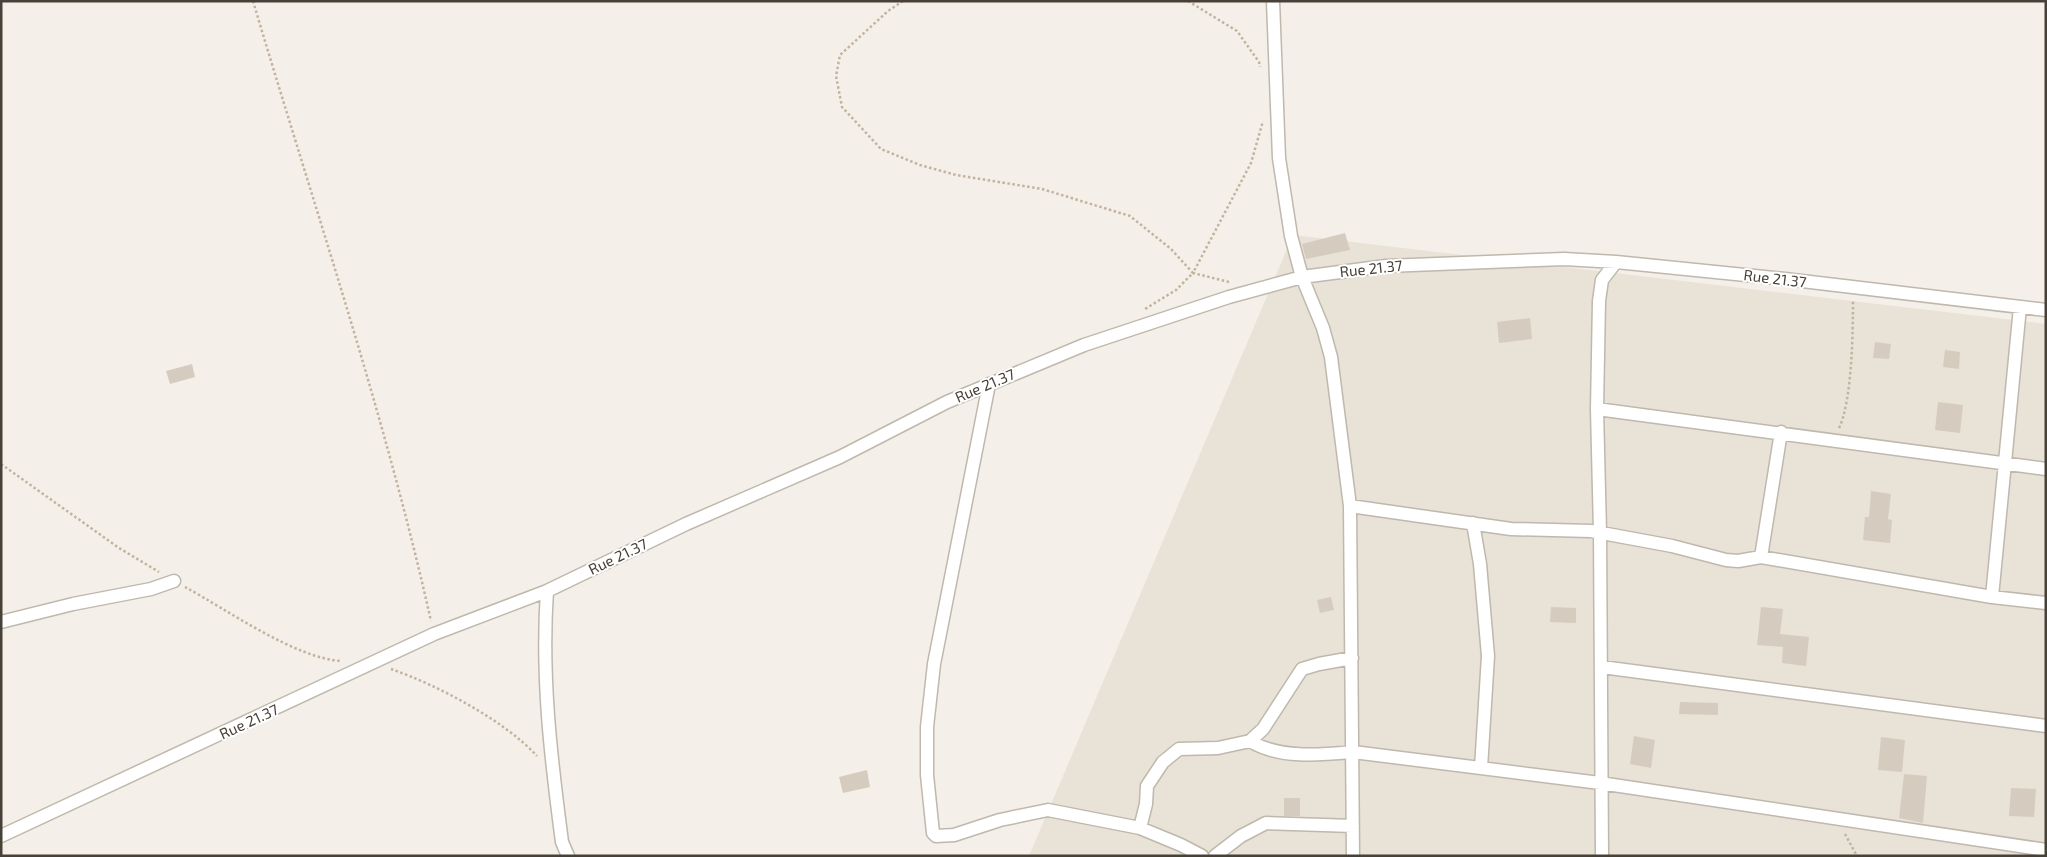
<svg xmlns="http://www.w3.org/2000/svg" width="2047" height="857" font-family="'Exo 2',sans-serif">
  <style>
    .residential { fill: #e8e2d7 }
    .building { fill: #d5ccbf }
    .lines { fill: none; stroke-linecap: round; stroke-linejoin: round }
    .minor-casing { stroke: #bfb8ac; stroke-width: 15 }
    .path { stroke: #c1b39e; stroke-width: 2.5; stroke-dasharray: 2.5 2.5; stroke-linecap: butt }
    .minor { stroke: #fff; stroke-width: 12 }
    .labels { text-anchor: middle; stroke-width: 4; stroke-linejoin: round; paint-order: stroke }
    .street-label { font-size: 15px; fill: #484138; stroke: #fff }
  </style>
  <rect width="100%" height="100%" fill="#f4f0e9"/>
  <path class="residential" d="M1293,235L2046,324V856H1029Z"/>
  <path class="building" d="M1345,233L1350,250L1306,259L1302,244Z
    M1530,318L1532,339L1499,343L1497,322Z
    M1875,342L1891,344L1889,359L1873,358Z
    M1945,350L1960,352L1959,369L1943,367Z
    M192,364L195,377L170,384L166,371Z
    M1938,402L1963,405L1960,433L1935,430Z
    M1871,491L1891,494L1888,519L1892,520L1890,543L1863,540L1865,517H1869Z
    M1331,597L1334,610L1320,613L1317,600Z
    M1551,607L1576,608V623L1550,622Z
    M1761,607L1783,609L1780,634L1809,637L1806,666L1782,663L1783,647L1757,645Z
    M1680,702L1718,703V715L1679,714Z
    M1634,736L1655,740L1651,768L1630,764Z
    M1881,737L1905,740L1902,772L1878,770Z
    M867,770L870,787L843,793L839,777Z
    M1904,774L1927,776L1923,823L1899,818Z
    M2011,788L2036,789L2034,817L2009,816Z
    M1284,798H1300V816H1284Z"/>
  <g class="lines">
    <defs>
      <path id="minor" d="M1273,1L1279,158L1291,236L1302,277L1323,328L1331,357L1350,506L1353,856
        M989,384L934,664L927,727V775L933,833L936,836L954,835L1000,820L1048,810L1140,828L1181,845L1202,856
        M1597,409L2046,469
        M1350,506L1511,529L1591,531L1672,546L1726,560L1738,561L1761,557L1992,597L2046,603
        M1473,523L1480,564L1488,656L1481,768
        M1761,557L1781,432
        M547,591C541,676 551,759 562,842L568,856
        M1992,597L2020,307
        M1,622L73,604L151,589L174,581
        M1602,667L2046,726
        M1250,741C1279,759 1320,755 1353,752L1600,783L2046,850
        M1140,828L1146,804L1147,786L1163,762L1179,749L1218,748L1250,741L1263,729L1302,669L1319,664L1352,658
        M1,836L434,634L547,591L686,524L840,457L947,402L1084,345L1229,297L1302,277L1386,266L1564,259L1616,262L1785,279L2046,310
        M1215,856L1241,836L1266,823L1353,826
        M1602,856L1600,532L1597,409L1599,301L1602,280L1616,262"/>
    </defs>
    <use href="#minor" class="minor-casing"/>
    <path class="path" d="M253,1C314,207 384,411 431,621
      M903,1L888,11L840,55L836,76L842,107L881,149L920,165L956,175L1042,189L1130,216L1171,249L1193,273L1176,290L1145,309
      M1188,1L1237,31L1259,62L1260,67
      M1229,282L1193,273L1251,163L1263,121
      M1839,428C1852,401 1853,332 1853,300
      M1,464L119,548L159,572
      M185,587C226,609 296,659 342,661
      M391,669C437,685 504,720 537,756
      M1845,834L1857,856"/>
    <use href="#minor" class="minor"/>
  </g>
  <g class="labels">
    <g class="street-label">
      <text transform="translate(1371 269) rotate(-6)" y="5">Rue 21.37</text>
      <text transform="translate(1775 279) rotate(7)" y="5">Rue 21.37</text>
      <text transform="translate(985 386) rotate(-23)" y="5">Rue 21.37</text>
      <text transform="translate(618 557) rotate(-26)" y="5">Rue 21.37</text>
      <text transform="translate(249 722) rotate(-25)" y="5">Rue 21.37</text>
    </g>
  </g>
  <rect width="2047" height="857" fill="none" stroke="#484138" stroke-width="5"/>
</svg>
